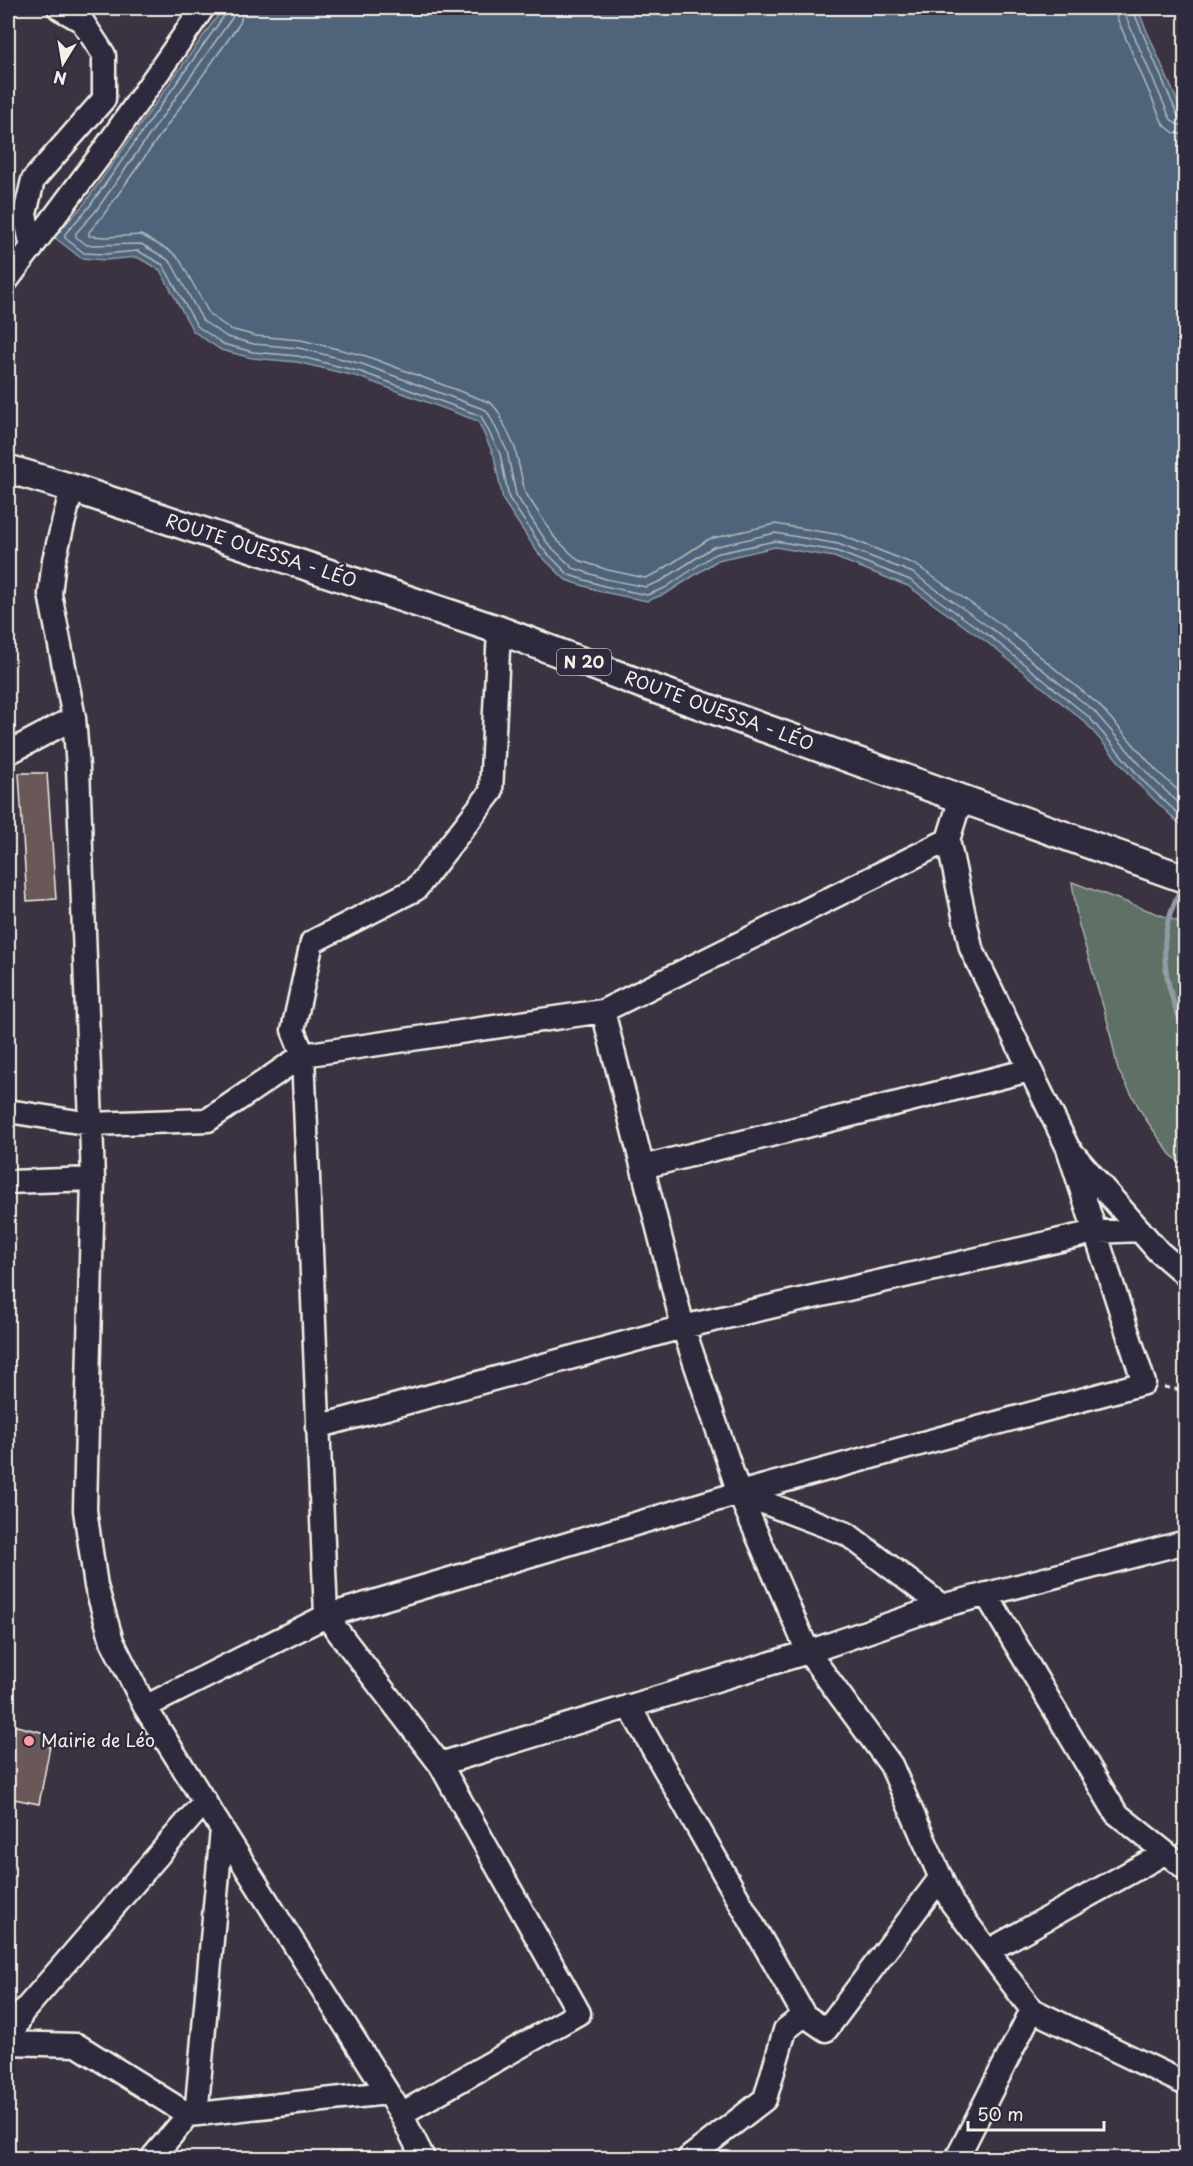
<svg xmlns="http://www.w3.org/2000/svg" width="1193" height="2166" font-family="'Playpen Sans',sans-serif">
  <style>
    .green { fill: #5f6f66; stroke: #aab0a7; stroke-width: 1.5 }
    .water { fill: #4f647a; stroke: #919ca6; stroke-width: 1.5 }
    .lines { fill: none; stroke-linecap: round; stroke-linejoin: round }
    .shore { stroke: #b2b9bc; stroke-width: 1.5 }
    .stream { stroke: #919ca6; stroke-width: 5 }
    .building { fill: #6b5858; stroke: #f4f1e8; stroke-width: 1.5 }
    .minor-casing { stroke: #f4f1e8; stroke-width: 27 }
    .major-casing { stroke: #f4f1e8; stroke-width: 32 }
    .path { stroke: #f4f1e8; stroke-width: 3; stroke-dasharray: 6 4.5; stroke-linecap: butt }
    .minor { stroke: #2f2a3d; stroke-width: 22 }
    .major { stroke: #2f2a3d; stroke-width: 27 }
    .poi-dot { fill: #ff9aa2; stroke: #2f2a3d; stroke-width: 2 }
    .labels { text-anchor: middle; stroke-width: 5; stroke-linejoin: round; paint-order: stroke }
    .shield { fill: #2f2a3d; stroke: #b9b5b5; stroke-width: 1.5 }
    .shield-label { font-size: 16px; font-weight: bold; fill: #f4f1e8 }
    .street-label { font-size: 18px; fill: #f4f1e8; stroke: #2f2a3d }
    .poi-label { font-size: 18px; fill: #f4f1e8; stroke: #2f2a3d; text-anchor: start }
  </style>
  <rect width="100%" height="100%" fill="#3b3342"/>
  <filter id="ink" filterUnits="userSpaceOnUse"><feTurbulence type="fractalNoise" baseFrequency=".0167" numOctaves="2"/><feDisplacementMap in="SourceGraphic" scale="12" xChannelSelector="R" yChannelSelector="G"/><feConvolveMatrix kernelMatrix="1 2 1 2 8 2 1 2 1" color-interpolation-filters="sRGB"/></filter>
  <g filter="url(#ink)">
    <path class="green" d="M1072,882L1185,924V1167L1170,1154L1145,1118L1118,1070L1108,1023L1078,922Z"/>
    <path class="water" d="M223,8H1137L1185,119V829L1140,786L1085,722L988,643L908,586L834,557L775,547L718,560L667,593L647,601L603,592L566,580L538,553L503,500L494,456L478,421L359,377L297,362L252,358L221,350L193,331L160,270L137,257L105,260L81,258L54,237L84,204Z"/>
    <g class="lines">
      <path class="shore" d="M227,8L226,13L89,207L65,234V238L84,253L105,254L138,251L163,265L197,326L223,344L253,352L298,356L361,372L481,416L500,454L509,498L543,549L569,575L604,586L647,595L665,588L715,554L775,541L836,551L910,580L992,638L1089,717L1144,782L1186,821
        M235,8L232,18L95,212L76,233V237L87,245L141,244L167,259L172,264L203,321L227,337L254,344L299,348L362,364L486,410L490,416L507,451L516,495L548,544L573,568L606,579L646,587L661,581L713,547L775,533L838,544L913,573L996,632L1094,711L1150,776L1186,810
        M244,8L240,23L102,217L89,232V236L105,237L141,235L172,252L180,260L210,315L230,329L256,336L301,340L366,356L491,403L498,411L515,448L525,492L555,538L578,560L608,570L645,578L657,573L709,539L775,524L841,535L916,565L1002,625L1099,705L1156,770L1186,798
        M1115,8L1117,18L1163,124L1174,133L1186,135
        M1124,8L1125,15L1170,118L1176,124L1186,126
        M1132,8L1177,114L1181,118H1186"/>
      <path class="stream" d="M1181,887C1177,897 1172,907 1169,918C1158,955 1169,999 1186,1032"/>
    </g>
    <path class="building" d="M19,773H47L56,899L27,901Z
      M8,1724L45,1733L50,1746L39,1804L9,1798L11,1786L8,1781Z"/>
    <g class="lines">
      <defs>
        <path id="minor" d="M32,248L25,214L33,180L104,99V55L82,21L59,8
          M8,279L102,153L203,8
          M72,488L54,560L50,594L74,718L78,767L93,1179L85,1510L96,1586L112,1641L145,1707L401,2114L423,2158
          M8,753L74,718
          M948,840L971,948L1068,1148L1158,1251L1186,1275
          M603,1011L683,1327L739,1493L808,1652L891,1765L952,1903L1032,2010L1186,2084
          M8,1111L91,1124L208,1120L303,1055L603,1011L948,840L961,798
          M643,1167L1030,1070
          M8,1182L93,1179
          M317,1427L683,1327L1095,1232L1140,1230
          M739,1493L847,1534L942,1606
          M986,1594L1116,1813L1186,1869
          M629,1706L804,2015L826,2030L941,1877
          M145,1707L326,1616L739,1493L1144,1383L1068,1148
          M440,1764L808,1652L942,1606L1186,1542
          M988,1951L1165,1853
          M8,2043L77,2045L189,2115L387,2093
          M8,2045L22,2013L205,1801
          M401,2114L579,2013L440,1764L326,1616L303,1055L293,1030L312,942L416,889L491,792L499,630
          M152,2158L197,2105L222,1829
          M689,2158L765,2099L785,2030L804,2015
          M957,2158L1032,2010"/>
        <path id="major" d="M8,469L72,488L499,630L644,685L1186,879"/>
      </defs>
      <use href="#minor" class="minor-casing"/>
      <use href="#major" class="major-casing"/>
      <path class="path" d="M1164,1387L1186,1391"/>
      <use href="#minor" class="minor"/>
      <use href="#major" class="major"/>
    </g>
  </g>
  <circle class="poi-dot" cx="29" cy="1741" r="6"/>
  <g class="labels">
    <rect class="shield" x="557" y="649" width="54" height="26" rx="4.5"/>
    <g class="shield-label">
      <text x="584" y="668">N 20</text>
    </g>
    <g class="street-label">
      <text transform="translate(261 551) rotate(18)" y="6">ROUTE OUESSA - LÉO</text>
      <text transform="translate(719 711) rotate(20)" y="6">ROUTE OUESSA - LÉO</text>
    </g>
    <g class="poi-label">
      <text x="41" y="1747">Mairie de Léo</text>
    </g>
  </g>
  <rect width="1193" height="2166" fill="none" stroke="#2f2a3d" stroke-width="30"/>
  <rect x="15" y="15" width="1163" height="2136" fill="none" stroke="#f4f1e8" stroke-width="2" filter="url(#ink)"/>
  <g transform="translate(63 63) rotate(191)" stroke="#2f2a3d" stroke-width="4.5" paint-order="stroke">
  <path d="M0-4.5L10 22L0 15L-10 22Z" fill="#f4f1e8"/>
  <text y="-9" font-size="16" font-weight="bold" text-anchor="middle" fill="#f4f1e8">N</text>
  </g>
  <path d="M968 2121v9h136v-9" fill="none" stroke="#f4f1e8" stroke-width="3"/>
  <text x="977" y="2121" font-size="18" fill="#f4f1e8" stroke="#2f2a3d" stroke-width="4.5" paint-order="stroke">50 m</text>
</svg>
